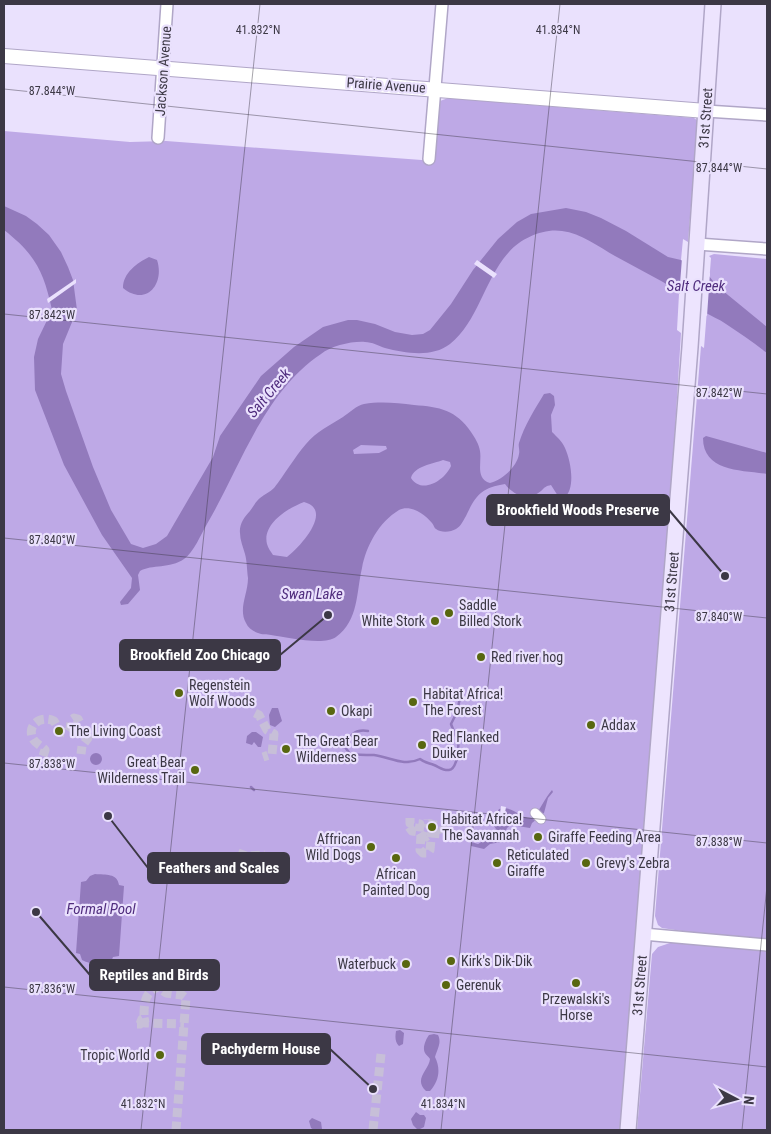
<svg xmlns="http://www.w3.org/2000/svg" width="771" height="1134" font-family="'Roboto Condensed',sans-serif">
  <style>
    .green { fill: #bea9e6 }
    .water { fill: #927abc; fill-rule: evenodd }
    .pier { fill: #eae1fd }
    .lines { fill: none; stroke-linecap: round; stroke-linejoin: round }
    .stream { stroke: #927abc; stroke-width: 2.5 }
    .pedestrian-tunnel { stroke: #c7bfd8; stroke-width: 9; stroke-dasharray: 9 4.5; stroke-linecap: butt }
    .pedestrian-casing { stroke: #b0a6c7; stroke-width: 11 }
    .minor-casing { stroke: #b0a6c7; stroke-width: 14 }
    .tertiary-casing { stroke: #b0a6c7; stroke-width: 16 }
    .secondary-casing { stroke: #b0a6c7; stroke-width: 18 }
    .pedestrian { stroke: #fff; stroke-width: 9 }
    .minor { stroke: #fff; stroke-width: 11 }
    .tertiary { stroke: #fff; stroke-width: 14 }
    .secondary { stroke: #ede4fe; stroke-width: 15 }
    .ticks { fill: none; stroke: #3c3845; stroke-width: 1; stroke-opacity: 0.45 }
    .poi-dot { fill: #586710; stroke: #eae1fd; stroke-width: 2 }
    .labels { text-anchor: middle; stroke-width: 4.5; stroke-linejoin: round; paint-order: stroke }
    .street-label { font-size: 14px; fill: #3c3845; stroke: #eae1fd }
    .poi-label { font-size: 14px; fill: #3c3845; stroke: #eae1fd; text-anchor: start }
    .water-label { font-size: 15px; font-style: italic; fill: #502d7e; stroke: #eae1fd }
    .ticks-label { font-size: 12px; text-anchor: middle; fill: #3c3845; stroke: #eae1fd; stroke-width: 4.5; stroke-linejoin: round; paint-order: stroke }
    .leader { fill: none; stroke: #3c3845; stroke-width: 2 }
    .callout-dot { fill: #3c3845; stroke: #eae1fd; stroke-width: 2 }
    .callout { fill: #3c3845; stroke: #3c3845; stroke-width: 2 }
    .callout-label { font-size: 15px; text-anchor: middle; font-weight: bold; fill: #fff }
  </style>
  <rect width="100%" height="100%" fill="#eae1fd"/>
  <path class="green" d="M448,98L694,118L698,121L688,242L683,239L681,260L665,283L679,294L677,330L681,333L669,527L620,1130H4V131L130,142L166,141L435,161L440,101Z
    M714,254L767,259V941L728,938L662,928L658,925L655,916L701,346L704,348L711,258L709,256Z
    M673,942L767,949V1130H637L652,954L658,947Z"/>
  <path class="water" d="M4,206L26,216L37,224L49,235L61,252L68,267L73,280L77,310L63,344L61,374L66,391L93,467L111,510L131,544L143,548L156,544L167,536L213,457L220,436L261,376L294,347L323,327L348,320H357L375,324L395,332L412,335L423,334L430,330L451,304L473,270L498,239L517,222L531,214L566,208L586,212L601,218L626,231L668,257L681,260L709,276L717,286L767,327V353C754,343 740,333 726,324C719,319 711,316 704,312C690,302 677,291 663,282C647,273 631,265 615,256C599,247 581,233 562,231C544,228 521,238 509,252C485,278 478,322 450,344C432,358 405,353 385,348C379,346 372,342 365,342C352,341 331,346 321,354C263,393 241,466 207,524C201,534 194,552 184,559C170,569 152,564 140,571L138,575L140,590L128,604L121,605L120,602L131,588L132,578L102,535L64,465L35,390L34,357L38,339L52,310C44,272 35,254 4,230Z
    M149,257L157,260C165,284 146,307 123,288C123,273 137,263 149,257Z
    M550,393L554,396L555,405L551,415L552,432C557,437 562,441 565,448C571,461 576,489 564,498L558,496L551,485C546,486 545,487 541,491C528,502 513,495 505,484C481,488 476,495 466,516C463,521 461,526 456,529C451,532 441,533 436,529C434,528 434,525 432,523C425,514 410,504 399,510C379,522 366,546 362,568C356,593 359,620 336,637C324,646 286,637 271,635C267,634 262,635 258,633C253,631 248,628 246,623C238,609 248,594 248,578C247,571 247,561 245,554C243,547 240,540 240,533C239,525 244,517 250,511C253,507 256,501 260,498C265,494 270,492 274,488C285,474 294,458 306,444C316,432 330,425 343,417C349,413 357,405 364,404C381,401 397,403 414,405C440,407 456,410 471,432C475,438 479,444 480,451C482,463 475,478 490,483C502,480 517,467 519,454C520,450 518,446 519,443C524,426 535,409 544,394ZM361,445L386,446L387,449L379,453L354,454L353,450ZM443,460L450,462L451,466C445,480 422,495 411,478C414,466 433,464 443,460ZM304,502C334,510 300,547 287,557L273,555C271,552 268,548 267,544C262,524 288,508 304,502Z
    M706,436L767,453V474C742,470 703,472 703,438Z
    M272,708H278L282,721L275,727L270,725L269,715Z
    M252,732H256L263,737L261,747H258L254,742L252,745L246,743L247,736Z
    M90 759a6 6 0 1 1 12 0a6 6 0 1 1-12 0Z
    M552,790L553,792L548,798L544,813L532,823L530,828L511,825L507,828L501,842L490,844L484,849L471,846V842L478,844L483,841L484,836L495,831L496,829C489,820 495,818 499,809C515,805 518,819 533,818C541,809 544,799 552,790Z
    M95,874C106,875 117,873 119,885L124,886L119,956L113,957L111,962C101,964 91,965 82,960L80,954L76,953L81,882L86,881L90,876Z
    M400,1030L404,1033L403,1044L399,1046C395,1042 395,1037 396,1031Z
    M434,1034L438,1035C442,1043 437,1049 435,1057C441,1069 439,1081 430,1091H426C413,1079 429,1070 430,1059C429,1057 426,1055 425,1053C422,1048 426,1039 429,1035Z
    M416,1112L420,1115H424L426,1118L424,1127L418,1130L413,1125L411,1119Z
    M312,1118L321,1122L322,1129L314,1130L311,1128L309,1121Z"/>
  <path class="pier" d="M682,258L710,273L707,316L679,297Z
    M477,260L497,274L494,278L474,264Z
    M76,279V283L48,303L47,299Z
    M501,806L506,807L504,818L499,821L492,822V819L496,818L500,813Z"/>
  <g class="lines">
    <path class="stream" d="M332,746L345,747
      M345,747L350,754C358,755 366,755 374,755C390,757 404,767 420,759C425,763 429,763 434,765C439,767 444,771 449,770C457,769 459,749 458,743C457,737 453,730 451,724L457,712L461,693
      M345,747C350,734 355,729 368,731
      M251,787L254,790"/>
    <path class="pedestrian-tunnel" d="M255,713L259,715L267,730L274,734L272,754L263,757
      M43,756L45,750C42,746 36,744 33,739C26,724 42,715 54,721C58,727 59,733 67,733L70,729L71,720L74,718L78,719L80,723L79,729L83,734L87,735L88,738L82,746L81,754
      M194,772L195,767
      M410,818V823L420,824L419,832
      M409,827L412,831L419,832L421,835L426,837L431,833L442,834L444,833L443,826L428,824V819
      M421,835L420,850L423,853H428L430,850L432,830
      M238,853L246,856L265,855
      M144,1018L145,1023L184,1024
      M137,1024H140L142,1019L144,1018C144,1005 144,992 158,987L166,993L182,995L186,998L176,1130
      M373,1130L381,1054"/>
    <defs>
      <path id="pedestrian" d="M535,813L541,819"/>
      <path id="minor" d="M706,111L767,115
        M158,138L167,4
        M429,159L442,4
        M697,244L767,249
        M643,934L767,945"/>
      <path id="tertiary" d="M4,56L706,111"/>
      <g id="secondary">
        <path id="s1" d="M628,1130L690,347L713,4"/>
      </g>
    </defs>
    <use href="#pedestrian" class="pedestrian-casing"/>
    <use href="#minor" class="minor-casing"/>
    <use href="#tertiary" class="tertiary-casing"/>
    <use href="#secondary" class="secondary-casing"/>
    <use href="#pedestrian" class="pedestrian"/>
    <use href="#minor" class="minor"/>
    <use href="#tertiary" class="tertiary"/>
    <use href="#secondary" class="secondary"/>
  </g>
  <path class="ticks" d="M4,89L767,169M4,314L767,394M4,538L767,618M4,763L767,843M4,987L767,1067M141,1130L260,4M441,1130L560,4M742,1130L767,886"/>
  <g class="poi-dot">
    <circle cx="449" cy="613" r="5"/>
    <circle cx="435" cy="621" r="5"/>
    <circle cx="481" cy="657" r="5"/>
    <circle cx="179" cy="693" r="5"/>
    <circle cx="413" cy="702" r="5"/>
    <circle cx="331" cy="711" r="5"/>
    <circle cx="591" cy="725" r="5"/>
    <circle cx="59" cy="731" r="5"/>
    <circle cx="422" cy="745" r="5"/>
    <circle cx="286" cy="749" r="5"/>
    <circle cx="195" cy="770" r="5"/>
    <circle cx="432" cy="827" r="5"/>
    <circle cx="538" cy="837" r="5"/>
    <circle cx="371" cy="847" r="5"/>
    <circle cx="396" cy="858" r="5"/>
    <circle cx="497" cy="863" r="5"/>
    <circle cx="586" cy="863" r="5"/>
    <circle cx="451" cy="961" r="5"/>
    <circle cx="406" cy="964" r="5"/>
    <circle cx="576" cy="983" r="5"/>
    <circle cx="446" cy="985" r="5"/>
    <circle cx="160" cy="1055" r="5"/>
  </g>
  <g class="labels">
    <g class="street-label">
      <text transform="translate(163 71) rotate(-86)" y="5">Jackson Avenue</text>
      <text transform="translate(386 85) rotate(4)" y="5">Prairie Avenue</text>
      <text dy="5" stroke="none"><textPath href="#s1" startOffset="1015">31st Street</textPath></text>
      <text dy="5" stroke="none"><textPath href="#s1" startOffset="550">31st Street</textPath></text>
      <text dy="5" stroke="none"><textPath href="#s1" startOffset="145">31st Street</textPath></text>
    </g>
    <g class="poi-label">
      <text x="459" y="610">Saddle<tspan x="459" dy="16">Billed Stork</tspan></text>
      <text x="425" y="626" text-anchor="end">White Stork</text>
      <text x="491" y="662">Red river hog</text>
      <text x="189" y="690">Regenstein<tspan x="189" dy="16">Wolf Woods</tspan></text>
      <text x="423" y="699">Habitat Africa!<tspan x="423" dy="16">The Forest</tspan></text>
      <text x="341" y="716">Okapi</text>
      <text x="601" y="730">Addax</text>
      <text x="69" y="736">The Living Coast</text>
      <text x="432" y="742">Red Flanked<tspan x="432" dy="16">Duiker</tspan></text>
      <text x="296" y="746">The Great Bear<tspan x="296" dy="16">Wilderness</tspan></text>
      <text x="185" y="767" text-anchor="end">Great Bear<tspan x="185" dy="16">Wilderness Trail</tspan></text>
      <text x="442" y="824">Habitat Africa!<tspan x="442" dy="16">The Savannah</tspan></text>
      <text x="548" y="842">Giraffe Feeding Area</text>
      <text x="361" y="844" text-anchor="end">Affrican<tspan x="361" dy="16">Wild Dogs</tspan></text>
      <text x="507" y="860">Reticulated<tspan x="507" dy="16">Giraffe</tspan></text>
      <text x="596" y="868">Grevy's Zebra</text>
      <text x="396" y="879" text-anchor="middle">African<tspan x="396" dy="16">Painted Dog</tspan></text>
      <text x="461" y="966">Kirk's Dik-Dik</text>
      <text x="396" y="969" text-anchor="end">Waterbuck</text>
      <text x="456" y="990">Gerenuk</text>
      <text x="576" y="1004" text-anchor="middle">Przewalski's<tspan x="576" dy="16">Horse</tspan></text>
      <text x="150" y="1060" text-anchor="end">Tropic World</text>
    </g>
    <g class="water-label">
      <text x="696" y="291">Salt Creek</text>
      <text transform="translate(269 393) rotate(-50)" y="5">Salt Creek</text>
      <text x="312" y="599">Swan Lake</text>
      <text x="101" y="914">Formal Pool</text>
    </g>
  </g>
  <g class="ticks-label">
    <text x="258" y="34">41.832°N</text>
    <text x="558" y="34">41.834°N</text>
    <text x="52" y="95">87.844°W</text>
    <text x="719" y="172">87.844°W</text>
    <text x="52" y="319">87.842°W</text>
    <text x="719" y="397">87.842°W</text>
    <text x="52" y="544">87.840°W</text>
    <text x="719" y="621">87.840°W</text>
    <text x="52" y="768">87.838°W</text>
    <text x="719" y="846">87.838°W</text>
    <text x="52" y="993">87.836°W</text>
    <text x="143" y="1108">41.832°N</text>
    <text x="443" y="1108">41.834°N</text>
  </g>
  <path class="leader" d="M725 576L669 510M328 615L280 655M108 816L148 868M36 912L90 975M373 1089L330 1049"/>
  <g class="callout-dot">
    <circle cx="725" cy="576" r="5"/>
    <circle cx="328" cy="615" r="5"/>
    <circle cx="108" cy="816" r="5"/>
    <circle cx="36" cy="912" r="5"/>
    <circle cx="373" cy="1089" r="5"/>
  </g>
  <g class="callout">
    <rect x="487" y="495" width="182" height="30" rx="5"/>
    <rect x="120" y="640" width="160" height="30" rx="5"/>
    <rect x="148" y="853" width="141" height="30" rx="5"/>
    <rect x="90" y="960" width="129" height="30" rx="5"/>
    <rect x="202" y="1034" width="128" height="30" rx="5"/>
  </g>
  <g class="callout-label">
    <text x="578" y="515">Brookfield Woods Preserve</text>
    <text x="200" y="660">Brookfield Zoo Chicago</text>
    <text x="219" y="873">Feathers and Scales</text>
    <text x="154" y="980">Reptiles and Birds</text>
    <text x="266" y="1054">Pachyderm House</text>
  </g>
  <rect width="771" height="1134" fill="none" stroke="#3c3845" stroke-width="10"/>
  <g transform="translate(736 1099) rotate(96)" stroke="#eae1fd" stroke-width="4" paint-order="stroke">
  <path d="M0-4L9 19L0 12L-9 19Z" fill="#3c3845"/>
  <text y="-8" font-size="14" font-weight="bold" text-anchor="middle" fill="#3c3845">N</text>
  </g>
</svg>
